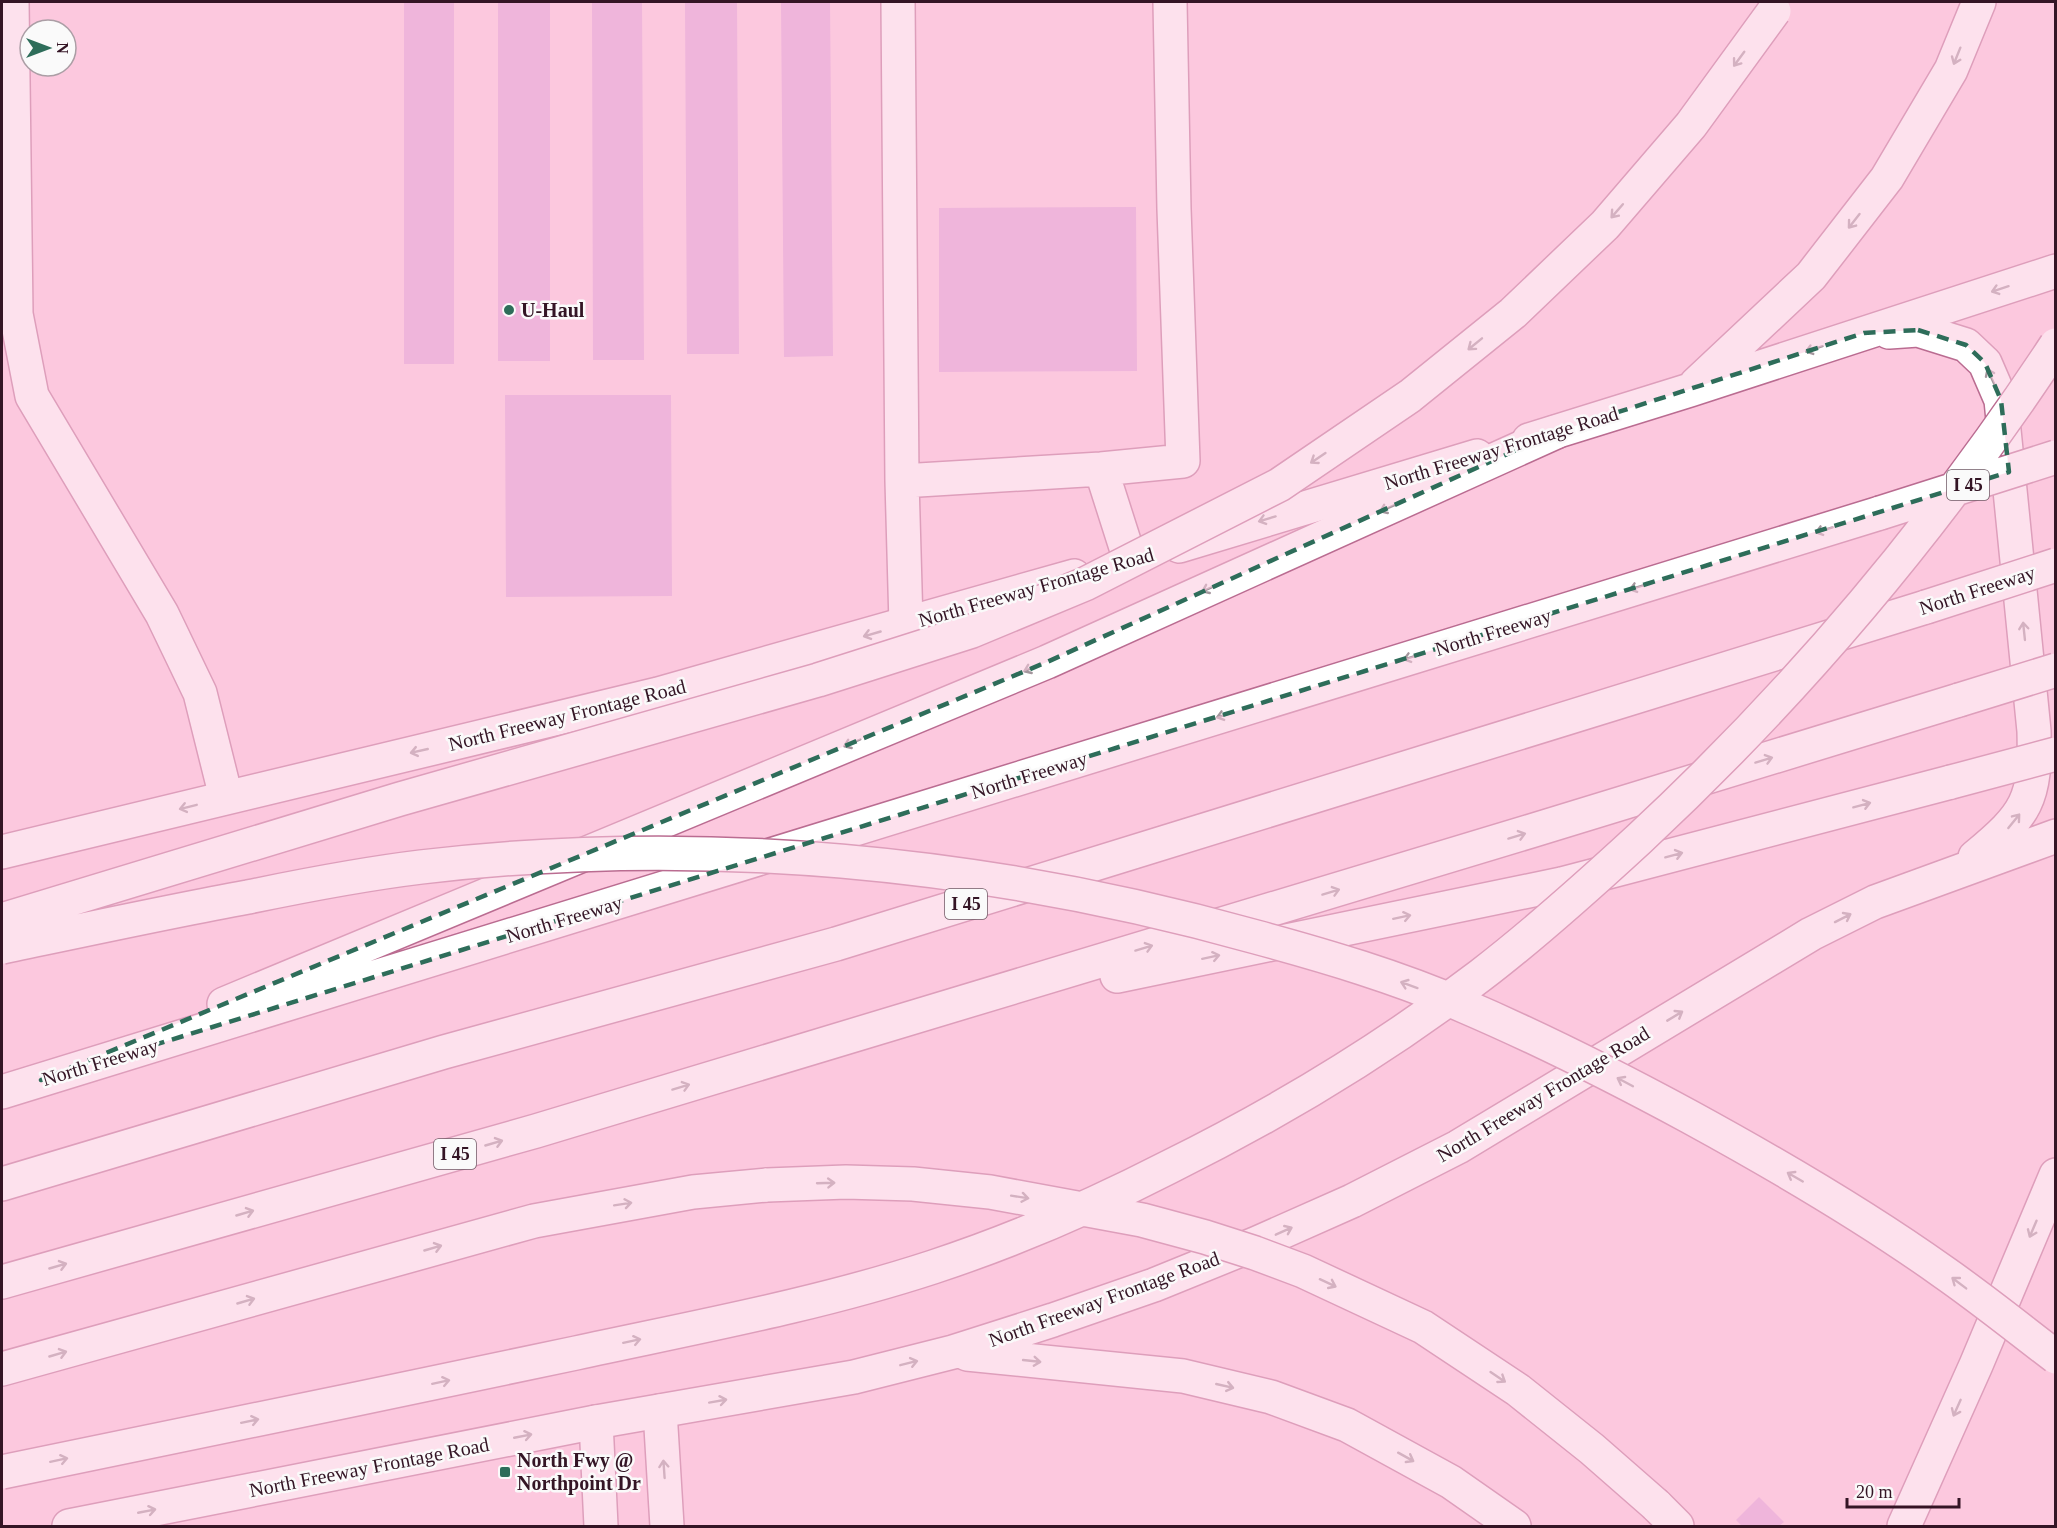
<svg xmlns="http://www.w3.org/2000/svg" width="2057" height="1528" font-family="'Times New Roman',serif">
  <style>
    .building { fill: #df9dd7 }
    .lines { fill: none; stroke-linecap: round; stroke-linejoin: round }
    .minor-casing { stroke: #ba6c91; stroke-width: 36 }
    .major-casing { stroke: #ba6c91; stroke-width: 36 }
    .highway-casing { stroke: #ba6c91; stroke-width: 36 }
    .minor { stroke: #fff; stroke-width: 33 }
    .major { stroke: #fff; stroke-width: 33 }
    .highway { stroke: #fff; stroke-width: 33 }
    .highway-bridge-casing { stroke: #ba6c91; stroke-width: 36; stroke-linecap: butt }
    .highway-bridge { stroke: #fff; stroke-width: 33 }
    .oneway { stroke: #a4969d }
    .marked { fill: none; stroke: #2e6d5a; stroke-width: 4.5; stroke-dasharray: 12 8; stroke-linejoin: round }
    .poi-dot { fill: #2e6d5a; stroke: #fafafa; stroke-width: 2 }
    .labels { text-anchor: middle; stroke-width: 5; stroke-linejoin: round; paint-order: stroke }
    .shield { fill: #fafafa; stroke: #6f5a65; stroke-width: 1.5 }
    .shield-label { font-size: 18px; font-weight: bold; fill: #341525 }
    .poi-label { font-size: 20px; font-weight: bold; fill: #341525; stroke: #fafafa; text-anchor: start }
    .street-label { font-size: 20px; fill: #341525; stroke: #fafafa }
  </style>
  <rect width="100%" height="100%" fill="#fcc8de"/>
  <path class="building" d="M404,2H454V364H404Z
    M498,2H550V361H498Z
    M592,2H642L644,360H593Z
    M685,2H737L739,354H687Z
    M781,2H830L833,356L784,357Z
    M1136,207L1137,371L939,372V208Z
    M505,395H671L672,596L506,597Z
    M1759,1497L1784,1522L1779,1526H1742L1736,1520Z"/>
  <g class="lines">
    <defs>
      <path id="minor" d="M12,2L16,314L32,396L162,614L200,693L226,797
        M898,2L902,481L906,624
        M1101,469L1130,560
        M902,481L1101,469L1183,461L1174,209L1170,2
        M660,1411L667,1526
        M596,1422L601,1526"/>
      <path id="major" d="M1889,332L1918,330L1966,345L1985,363L2001,400L2034,731C2036,800 2027,814 1975,857
        M1696,384L1811,276L1887,178L1951,70L1979,2
        M1529,440L1690,390L2056,271
        M1179,546L1477,456
        M2,852L658,694L1074,576
        M967,1354L1183,1376L1271,1397L1347,1425L1451,1482L1514,1526
        M69,1526L596,1422L854,1377L953,1352L1053,1320L1154,1285L1255,1244L1352,1201L1458,1147L1811,934L1875,902L2056,836
        M1904,1526L1976,1365L2056,1175"/>
      <path id="highway" d="M1117,976L1562,884L1951,782
        M224,1004L1047,662L1556,432
        M2,1092L1880,513
        M2,1184L444,1052L836,944L1926,607
        M2,1282L536,1131L1531,831L1959,700
        M2,1369L534,1221L693,1192L767,1185
        M1656,1505L1677,1526"/>
    </defs>
    <use href="#minor" class="minor-casing"/>
    <use href="#major" class="major-casing"/>
    <use href="#highway" class="highway-casing"/>
    <use href="#minor" class="minor"/>
    <use href="#major" class="major"/>
    <use href="#highway" class="highway"/>
    <defs>
      <path id="highway-bridge" d="M1880,513L2056,457
        M1926,607L2056,565
        M1959,700L2056,670
        M1951,782L2056,754
        M2,920L400,799L818,680L972,631L1085,584L1279,485L1410,396L1513,313L1605,225L1691,125L1774,11
        M2,947C84,930 166,912 248,897C306,885 363,874 421,867C701,834 985,861 1256,937C1326,956 1397,977 1464,1006C1541,1039 1616,1077 1690,1117C1776,1164 1862,1214 1942,1271C1981,1298 2018,1328 2056,1357
        M767,1185L846,1182L913,1184L990,1192L1142,1220L1205,1237L1255,1253L1303,1271L1423,1327L1518,1390L1592,1449L1656,1505
        M2,1472C193,1432 385,1394 576,1353C696,1327 817,1305 933,1267C1015,1240 1093,1206 1169,1167C1278,1113 1384,1049 1481,975C1536,933 1588,886 1639,839C1797,692 1937,526 2056,345"/>
    </defs>
    <use href="#highway-bridge" class="highway-bridge-casing"/>
    <use href="#highway-bridge" class="highway-bridge"/>
  </g>
  <defs><path id="oneway-shaft" d="M-6 0H5M1.5-3L5.5 0L1.5 3" fill="none" stroke-width="1.6" stroke-linecap="round" stroke-linejoin="round" transform="scale(1.5)"/></defs>
  <g class="oneway">
    <use href="#oneway-shaft" transform="translate(1957 56) rotate(112)"/>
    <use href="#oneway-shaft" transform="translate(1739 59) rotate(126)"/>
    <use href="#oneway-shaft" transform="translate(1617 211) rotate(131)"/>
    <use href="#oneway-shaft" transform="translate(1854 221) rotate(128)"/>
    <use href="#oneway-shaft" transform="translate(2000 289) rotate(162)"/>
    <use href="#oneway-shaft" transform="translate(1475 344) rotate(141)"/>
    <use href="#oneway-shaft" transform="translate(1814 349) rotate(162)"/>
    <use href="#oneway-shaft" transform="translate(1991 377) rotate(-115)"/>
    <use href="#oneway-shaft" transform="translate(1318 458) rotate(146)"/>
    <use href="#oneway-shaft" transform="translate(1388 508) rotate(156)"/>
    <use href="#oneway-shaft" transform="translate(1267 519) rotate(163)"/>
    <use href="#oneway-shaft" transform="translate(1824 530) rotate(163)"/>
    <use href="#oneway-shaft" transform="translate(1638 587) rotate(163)"/>
    <use href="#oneway-shaft" transform="translate(1210 588) rotate(156)"/>
    <use href="#oneway-shaft" transform="translate(2024 631) rotate(-96)"/>
    <use href="#oneway-shaft" transform="translate(872 634) rotate(164)"/>
    <use href="#oneway-shaft" transform="translate(1412 657) rotate(163)"/>
    <use href="#oneway-shaft" transform="translate(1032 668) rotate(157)"/>
    <use href="#oneway-shaft" transform="translate(1225 715) rotate(163)"/>
    <use href="#oneway-shaft" transform="translate(852 743) rotate(157)"/>
    <use href="#oneway-shaft" transform="translate(419 751) rotate(167)"/>
    <use href="#oneway-shaft" transform="translate(1764 760) rotate(-17)"/>
    <use href="#oneway-shaft" transform="translate(1862 805) rotate(-15)"/>
    <use href="#oneway-shaft" transform="translate(188 807) rotate(166)"/>
    <use href="#oneway-shaft" transform="translate(2014 821) rotate(-51)"/>
    <use href="#oneway-shaft" transform="translate(1517 836) rotate(-17)"/>
    <use href="#oneway-shaft" transform="translate(1674 855) rotate(-15)"/>
    <use href="#oneway-shaft" transform="translate(1331 892) rotate(-17)"/>
    <use href="#oneway-shaft" transform="translate(1402 917) rotate(-12)"/>
    <use href="#oneway-shaft" transform="translate(1843 918) rotate(-27)"/>
    <use href="#oneway-shaft" transform="translate(1144 948) rotate(-17)"/>
    <use href="#oneway-shaft" transform="translate(1211 957) rotate(-12)"/>
    <use href="#oneway-shaft" transform="translate(1409 985) rotate(-160)"/>
    <use href="#oneway-shaft" transform="translate(1675 1016) rotate(-31)"/>
    <use href="#oneway-shaft" transform="translate(1625 1082) rotate(-152)"/>
    <use href="#oneway-shaft" transform="translate(681 1087) rotate(-17)"/>
    <use href="#oneway-shaft" transform="translate(494 1143) rotate(-16)"/>
    <use href="#oneway-shaft" transform="translate(1795 1177) rotate(-150)"/>
    <use href="#oneway-shaft" transform="translate(826 1183) rotate(-2)"/>
    <use href="#oneway-shaft" transform="translate(1020 1197) rotate(9)"/>
    <use href="#oneway-shaft" transform="translate(623 1204) rotate(-9)"/>
    <use href="#oneway-shaft" transform="translate(245 1213) rotate(-16)"/>
    <use href="#oneway-shaft" transform="translate(2033 1229) rotate(113)"/>
    <use href="#oneway-shaft" transform="translate(1284 1231) rotate(-24)"/>
    <use href="#oneway-shaft" transform="translate(433 1248) rotate(-16)"/>
    <use href="#oneway-shaft" transform="translate(58 1266) rotate(-16)"/>
    <use href="#oneway-shaft" transform="translate(1328 1283) rotate(25)"/>
    <use href="#oneway-shaft" transform="translate(1959 1283) rotate(-143)"/>
    <use href="#oneway-shaft" transform="translate(246 1301) rotate(-16)"/>
    <use href="#oneway-shaft" transform="translate(632 1341) rotate(-12)"/>
    <use href="#oneway-shaft" transform="translate(58 1354) rotate(-16)"/>
    <use href="#oneway-shaft" transform="translate(1032 1361) rotate(6)"/>
    <use href="#oneway-shaft" transform="translate(909 1363) rotate(-14)"/>
    <use href="#oneway-shaft" transform="translate(1498 1377) rotate(34)"/>
    <use href="#oneway-shaft" transform="translate(441 1382) rotate(-12)"/>
    <use href="#oneway-shaft" transform="translate(1225 1386) rotate(13)"/>
    <use href="#oneway-shaft" transform="translate(718 1401) rotate(-10)"/>
    <use href="#oneway-shaft" transform="translate(1957 1408) rotate(114)"/>
    <use href="#oneway-shaft" transform="translate(250 1421) rotate(-12)"/>
    <use href="#oneway-shaft" transform="translate(523 1436) rotate(-11)"/>
    <use href="#oneway-shaft" transform="translate(1406 1457) rotate(29)"/>
    <use href="#oneway-shaft" transform="translate(59 1460) rotate(-12)"/>
    <use href="#oneway-shaft" transform="translate(664 1469) rotate(-94)"/>
    <use href="#oneway-shaft" transform="translate(147 1511) rotate(-11)"/>
  </g>
  <path d="M0 0H2057V1528H0ZM1918,330L1966,345L1985,363L2001,400L2009,472L41,1080L1047,662L1556,432L1864,333Z" fill="#fcc8de" fill-opacity=".55" fill-rule="evenodd"/>
  <path class="marked" d="M1918,330L1966,345L1985,363L2001,400L2009,472L41,1080L1047,662L1556,432L1864,333Z"/>
  <g class="poi-dot">
    <circle cx="509" cy="310" r="6"/>
    <rect x="499" y="1466" width="12" height="12" rx="3"/>
  </g>
  <g class="labels">
    <g class="shield">
      <rect x="1947" y="470" width="42" height="30" rx="4.5"/>
      <rect x="945" y="889" width="42" height="30" rx="4.5"/>
      <rect x="434" y="1139" width="42" height="30" rx="4.5"/>
    </g>
    <g class="shield-label">
      <text x="1968" y="491">I 45</text>
      <text x="966" y="910">I 45</text>
      <text x="455" y="1160">I 45</text>
    </g>
    <g class="poi-label">
      <text x="521" y="317">U-Haul</text>
      <text x="517" y="1467">North Fwy @<tspan x="517" dy="23">Northpoint Dr</tspan></text>
    </g>
    <g class="street-label">
      <text transform="translate(1501 448) rotate(-17)" y="7">North Freeway Frontage Road</text>
      <text transform="translate(1036 587) rotate(-16)" y="7">North Freeway Frontage Road</text>
      <text transform="translate(1977 590) rotate(-18)" y="7">North Freeway</text>
      <text transform="translate(1493 632) rotate(-17)" y="7">North Freeway</text>
      <text transform="translate(567 715) rotate(-14)" y="7">North Freeway Frontage Road</text>
      <text transform="translate(1029 775) rotate(-17)" y="7">North Freeway</text>
      <text transform="translate(564 919) rotate(-17)" y="7">North Freeway</text>
      <text transform="translate(100 1062) rotate(-17)" y="7">North Freeway</text>
      <text transform="translate(1543 1094) rotate(-31)" y="7">North Freeway Frontage Road</text>
      <text transform="translate(1104 1299) rotate(-20)" y="7">North Freeway Frontage Road</text>
      <text transform="translate(369 1467) rotate(-11)" y="7">North Freeway Frontage Road</text>
    </g>
  </g>
  <rect width="2057" height="1528" fill="none" stroke="#341525" stroke-width="6"/>
  <g transform="translate(48 48) rotate(90)"><circle r="28" fill="#fafafa" stroke="#ab9ea5" stroke-width="1.5"/>
  <path d="M0-4.5L10 22L0 15L-10 22Z" fill="#2e6d5a"/>
  <text y="-9" font-size="16" font-weight="bold" text-anchor="middle" fill="#341525">N</text>
  </g>
  <path d="M1847 1498v9h112v-9" fill="none" stroke="#341525" stroke-width="3"/>
  <text x="1856" y="1498" font-size="18" fill="#341525" stroke="#fafafa" stroke-width="4.5" paint-order="stroke">20 m</text>
</svg>
